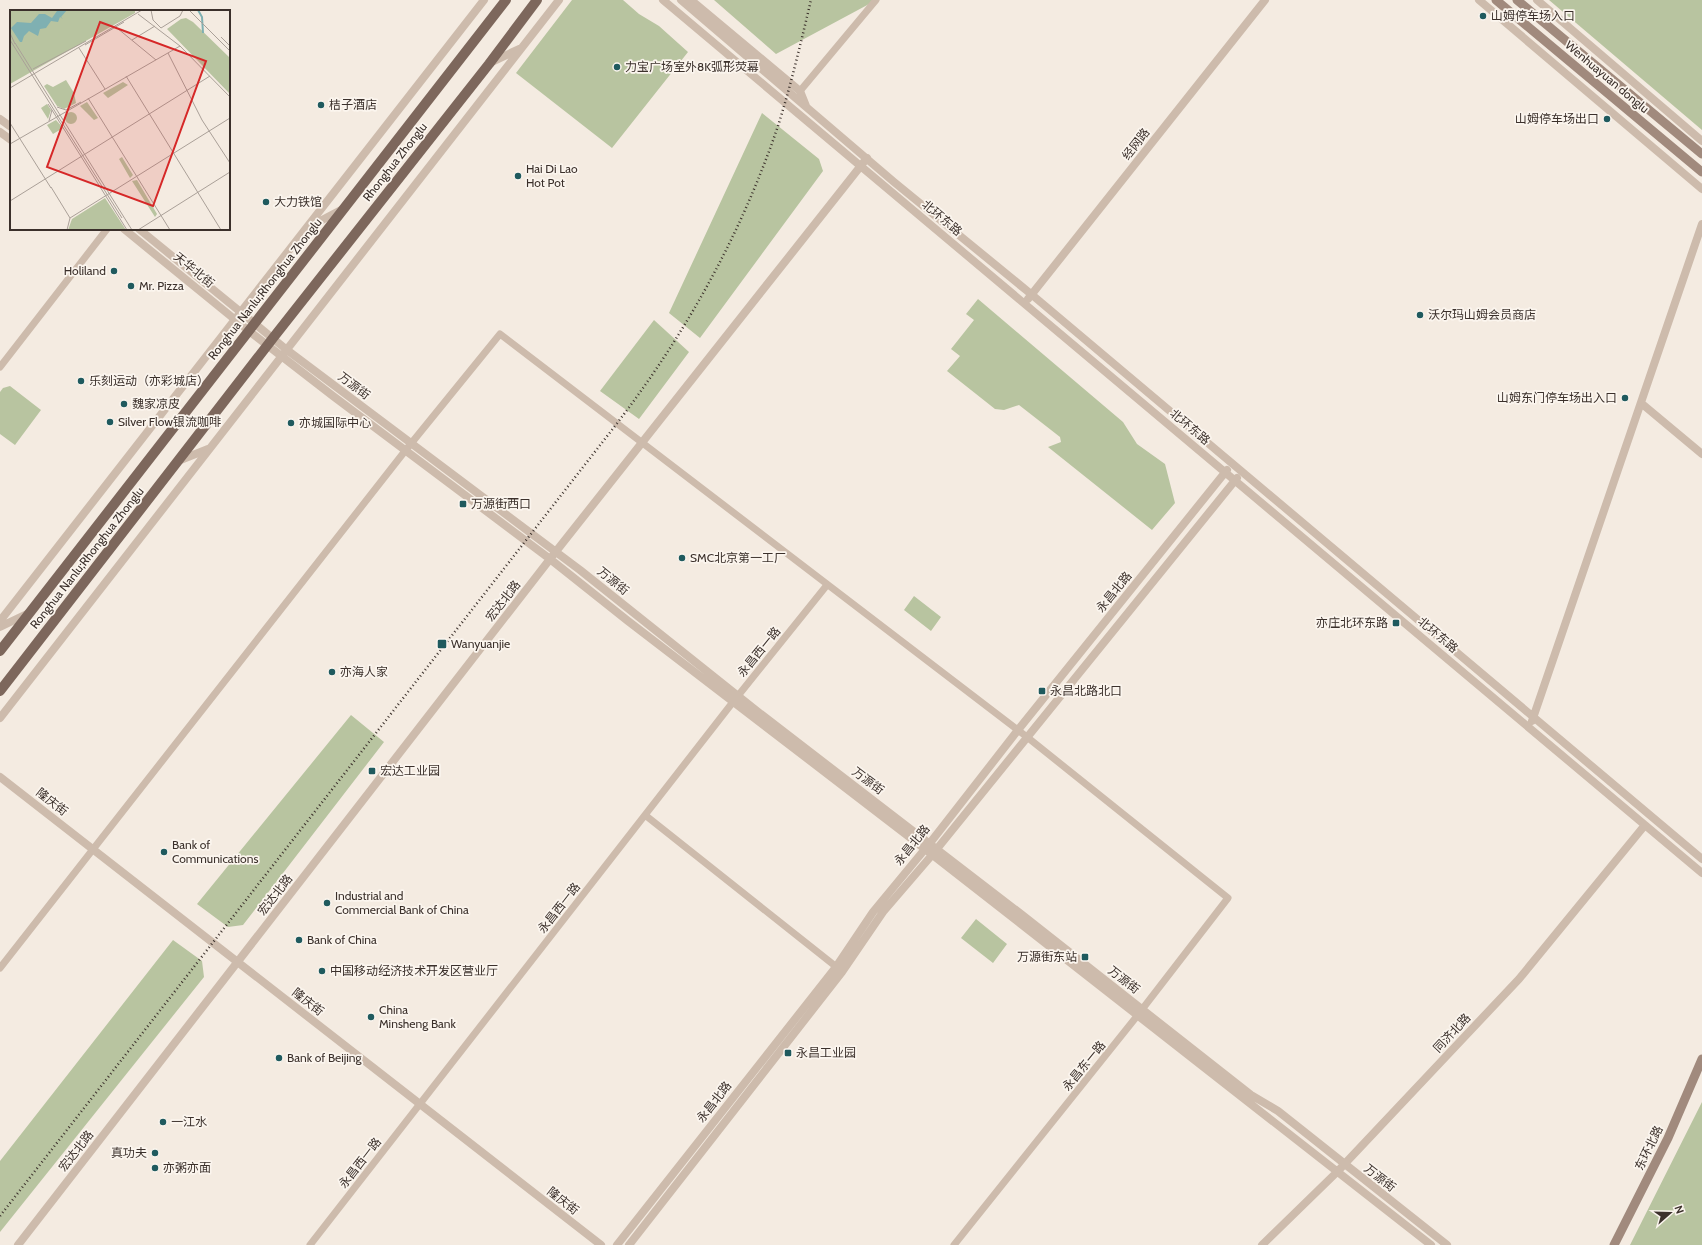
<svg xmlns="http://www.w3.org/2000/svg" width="1702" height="1245" font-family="Cabin,'Noto Sans SC',sans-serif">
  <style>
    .green { fill: #b8c4a0 }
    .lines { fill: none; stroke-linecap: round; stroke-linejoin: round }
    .minor { stroke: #cdbbac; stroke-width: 7 }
    .tertiary { stroke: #cdbbac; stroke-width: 8 }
    .secondary { stroke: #a18a7d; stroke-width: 9 }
    .primary { stroke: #7d675c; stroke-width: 10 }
    .rail { stroke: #3b302b; stroke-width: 2.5; stroke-dasharray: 1 3; stroke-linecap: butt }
    .poi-dot { fill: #1f5a5e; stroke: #fbf5ee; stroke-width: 1.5 }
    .labels { text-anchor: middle; stroke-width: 3.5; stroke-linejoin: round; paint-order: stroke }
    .poi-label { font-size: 12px; fill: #3b302b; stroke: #fbf5ee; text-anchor: start }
    .street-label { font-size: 12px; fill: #3b302b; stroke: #fbf5ee }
    .inset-river { fill: none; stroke: #7fb0b2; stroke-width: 2 }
    .inset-road { fill: none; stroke: #aaa098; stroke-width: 1 }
    .view { fill: #d62828; fill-opacity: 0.15; stroke: #d62828; stroke-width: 2 }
    .inset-edge { fill: none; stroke: #3b302b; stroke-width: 2 }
  </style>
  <rect width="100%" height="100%" fill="#f4ebe1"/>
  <path class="green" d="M572,0H623L639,14L659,26L688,52L612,148L516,73Z
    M714,0H874L871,3L776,54Z
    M1549,0H1702V130Z
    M762,113L819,159L823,171L700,338L669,313Z
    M978,299L1123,422L1137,444L1165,464L1175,503L1152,530L1048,447L1061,442L1060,437L1019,405L1004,410L995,409L947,371L960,356L951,349L974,320L966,314Z
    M654,320L689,352L639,419L600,391Z
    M10,386L41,410L15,445L0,434V392L3,388Z
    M914,596L941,617L931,631L904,610Z
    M351,715L384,742L243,925L228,927L197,904Z
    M976,919L1007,944L993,963L961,938Z
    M173,940L202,961L204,977L0,1232V1161Z
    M1702,1102V1245H1630Z"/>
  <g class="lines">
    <path class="minor" d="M800,91L876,0
      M0,367L107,229
      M645,815L839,969
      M0,968L405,451L500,334L1027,737L1228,898L1137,1016L954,1245
      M310,1245L733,702L827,585"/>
    <path class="tertiary" d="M663,0L1702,873
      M681,0L894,182L1031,294L1702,859
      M691,0L800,91L806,106
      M1479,0L1702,189
      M1537,0L1702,141
      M490,63L519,49
      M0,119L11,127
      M0,132L11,140
      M307,228L341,210
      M124,229L249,331L333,396L550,559L628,621L925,849L1431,1245
      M139,229L287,350L580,570L753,708L1021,914L1251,1095L1278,1111L1447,1245
      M1028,299L1265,0
      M1641,403L1702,454
      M178,461L208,449
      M0,621L484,0
      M0,627L29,613
      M0,718L559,0
      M1532,721L1702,224
      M0,777L601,1245
      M18,1245L550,559L867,158
      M617,1245L836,967L873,912L930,843L1018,730L1227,470
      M629,1245L842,972L883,912L932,855L1237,478
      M1262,1245L1337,1172L1519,979L1645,825"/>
    <path class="secondary" d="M1496,0L1702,172
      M1517,0L1702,154
      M1614,1245L1668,1138L1702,1059"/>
    <path class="primary" d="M0,651L506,0
      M0,691L273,338L489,64L537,0"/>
    <path class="rail" d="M0,1216L615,426C685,335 741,235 778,126C791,85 801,42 811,0"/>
  </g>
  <g class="poi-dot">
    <circle cx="1483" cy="16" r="4"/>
    <circle cx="617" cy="67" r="4"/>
    <circle cx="321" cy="105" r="4"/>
    <circle cx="1607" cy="119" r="4"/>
    <circle cx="518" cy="176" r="4"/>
    <circle cx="266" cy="202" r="4"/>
    <circle cx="114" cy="271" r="4"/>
    <circle cx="131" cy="286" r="4"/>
    <circle cx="1420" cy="315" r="4"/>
    <circle cx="81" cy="381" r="4"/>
    <circle cx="1625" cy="398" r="4"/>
    <circle cx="124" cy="404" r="4"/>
    <circle cx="110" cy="422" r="4"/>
    <circle cx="291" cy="423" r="4"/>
    <rect x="459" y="500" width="8" height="8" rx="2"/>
    <circle cx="682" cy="558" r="4"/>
    <rect x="1392" y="619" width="8" height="8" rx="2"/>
    <rect x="437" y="639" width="10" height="10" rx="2"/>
    <circle cx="332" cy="672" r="4"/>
    <rect x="1038" y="687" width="8" height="8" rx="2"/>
    <rect x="368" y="767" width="8" height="8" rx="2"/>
    <circle cx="164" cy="852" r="4"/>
    <circle cx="327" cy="903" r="4"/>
    <circle cx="299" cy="940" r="4"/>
    <rect x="1081" y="953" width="8" height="8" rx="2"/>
    <circle cx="322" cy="971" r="4"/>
    <circle cx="371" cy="1017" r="4"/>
    <rect x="784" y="1049" width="8" height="8" rx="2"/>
    <circle cx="279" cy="1058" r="4"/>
    <circle cx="163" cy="1122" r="4"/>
    <circle cx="155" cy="1153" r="4"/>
    <circle cx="155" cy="1168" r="4"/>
  </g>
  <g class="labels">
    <g class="poi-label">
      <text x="1491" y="20">山姆停车场入口</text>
      <text x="625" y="71">力宝广场室外8K弧形荧幕</text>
      <text x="329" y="109">桔子酒店</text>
      <text x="1599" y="123" text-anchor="end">山姆停车场出口</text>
      <text x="526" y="173">Hai Di Lao<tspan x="526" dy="14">Hot Pot</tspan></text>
      <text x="274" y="206">大力铁馆</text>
      <text x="106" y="275" text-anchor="end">Holiland</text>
      <text x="139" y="290">Mr. Pizza</text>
      <text x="1428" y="319">沃尔玛山姆会员商店</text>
      <text x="89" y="385">乐刻运动（亦彩城店）</text>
      <text x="1617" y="402" text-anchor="end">山姆东门停车场出入口</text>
      <text x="132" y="408">魏家凉皮</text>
      <text x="118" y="426">Silver Flow银流咖啡</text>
      <text x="299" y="427">亦城国际中心</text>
      <text x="471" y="508">万源街西口</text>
      <text x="690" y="562">SMC北京第一工厂</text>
      <text x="1388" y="627" text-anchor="end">亦庄北环东路</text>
      <text x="451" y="648">Wanyuanjie</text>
      <text x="340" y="676">亦海人家</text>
      <text x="1050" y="695">永昌北路北口</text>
      <text x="380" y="775">宏达工业园</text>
      <text x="172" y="849">Bank of<tspan x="172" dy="14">Communications</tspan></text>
      <text x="335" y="900">Industrial and<tspan x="335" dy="14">Commercial Bank of China</tspan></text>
      <text x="307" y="944">Bank of China</text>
      <text x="1077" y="961" text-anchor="end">万源街东站</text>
      <text x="330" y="975">中国移动经济技术开发区营业厅</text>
      <text x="379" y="1014">China<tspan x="379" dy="14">Minsheng Bank</tspan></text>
      <text x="796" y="1057">永昌工业园</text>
      <text x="287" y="1062">Bank of Beijing</text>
      <text x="171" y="1126">一江水</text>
      <text x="147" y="1157" text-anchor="end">真功夫</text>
      <text x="163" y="1172">亦粥亦面</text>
    </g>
    <g class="street-label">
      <text transform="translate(1607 77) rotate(40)" y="4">Wenhuayuan donglu</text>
      <text transform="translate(1136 144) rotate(-52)" y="4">经网路</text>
      <text transform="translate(395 162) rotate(-52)" y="4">Rhonghua Zhonglu</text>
      <text transform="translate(942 218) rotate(40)" y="4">北环东路</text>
      <text transform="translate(194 270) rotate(39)" y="4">天华北街</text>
      <text transform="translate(265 289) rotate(-52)" y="4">Ronghua Nanlu;Rhonghua Zhonglu</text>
      <text transform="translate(354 386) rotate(37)" y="4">万源街</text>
      <text transform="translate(1190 427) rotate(40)" y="4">北环东路</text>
      <text transform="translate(87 558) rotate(-52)" y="4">Ronghua Nanlu;Rhonghua Zhonglu</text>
      <text transform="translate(613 581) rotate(39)" y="4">万源街</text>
      <text transform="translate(1114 592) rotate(-51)" y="4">永昌北路</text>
      <text transform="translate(503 601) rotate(-52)" y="4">宏达北路</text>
      <text transform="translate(1438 635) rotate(40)" y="4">北环东路</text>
      <text transform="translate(759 652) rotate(-51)" y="4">永昌西一路</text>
      <text transform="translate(868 781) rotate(37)" y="4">万源街</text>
      <text transform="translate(52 802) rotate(38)" y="4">隆庆街</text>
      <text transform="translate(912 845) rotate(-51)" y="4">永昌北路</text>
      <text transform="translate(275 895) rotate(-52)" y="4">宏达北路</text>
      <text transform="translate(559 908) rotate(-52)" y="4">永昌西一路</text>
      <text transform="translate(1124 980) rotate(38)" y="4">万源街</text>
      <text transform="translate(308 1002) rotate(38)" y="4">隆庆街</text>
      <text transform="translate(1452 1033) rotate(-47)" y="4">同济北路</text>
      <text transform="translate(1084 1066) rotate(-51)" y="4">永昌东一路</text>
      <text transform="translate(714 1102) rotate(-52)" y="4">永昌北路</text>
      <text transform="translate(1649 1148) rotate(-64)" y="4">东环北路</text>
      <text transform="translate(76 1151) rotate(-52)" y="4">宏达北路</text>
      <text transform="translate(360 1163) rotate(-52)" y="4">永昌西一路</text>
      <text transform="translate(1380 1178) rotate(38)" y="4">万源街</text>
      <text transform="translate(563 1201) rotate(38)" y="4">隆庆街</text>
    </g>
  </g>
  <g transform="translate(10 10)">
    <rect width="220" height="220" fill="#f4ebe1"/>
    <path d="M0,0H125V3L0,74ZM176,8L183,12L220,48V84L157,19L171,9ZM56,70L64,83L66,93L54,99L47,96L34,76L37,74L43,77ZM113,72L118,75L98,88L93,83ZM77,92L88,108L84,110L70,96ZM37,94L41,100L38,109L31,98ZM55 108a6 6 0 1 1 12 0a6 6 0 1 1-12 0ZM46,110L53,118L43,124L37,115ZM112,147L123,165L120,168L109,149ZM127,170L147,204L145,207L122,171ZM95,188L116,220H58L62,209Z" fill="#b8c4a0"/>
    <path d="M57,0L51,7L53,9L50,7L48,12L41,11L36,18L30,19L28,26L19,21L14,26L12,32H10L1,18L7,12L21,13L29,4H35L42,8L47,1Z" fill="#7fb0b2"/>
    <path class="inset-river" d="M188,0L192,7L193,23"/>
    <path class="inset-road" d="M141,0L143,10L151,18L170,6L173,0M179,0L220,41M128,4L170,36L220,87M107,18L146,50M0,23L5,34M211,27L220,36M0,30L112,208M122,30L145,16M5,33L122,220M75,35L114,12M69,38L95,79M158,43L192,110L220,153M23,59L76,31M116,66L211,220M0,78L132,0M78,88L160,220M38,94L42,100L39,111M47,97L56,100L71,92M42,100L117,220M0,113L41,178M0,134L170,36M41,177L60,208M0,191L200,66M57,220L60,208L220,108M128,220L220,162"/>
    <path class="view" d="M90,12L196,51L143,196L37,157Z"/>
    <rect width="220" height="220" class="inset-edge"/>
  </g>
  <g transform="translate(1670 1213) rotate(70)" stroke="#fbf5ee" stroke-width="3" paint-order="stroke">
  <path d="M0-3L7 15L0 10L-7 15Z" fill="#3b302b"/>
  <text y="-6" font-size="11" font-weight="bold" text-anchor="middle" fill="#3b302b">N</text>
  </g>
</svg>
